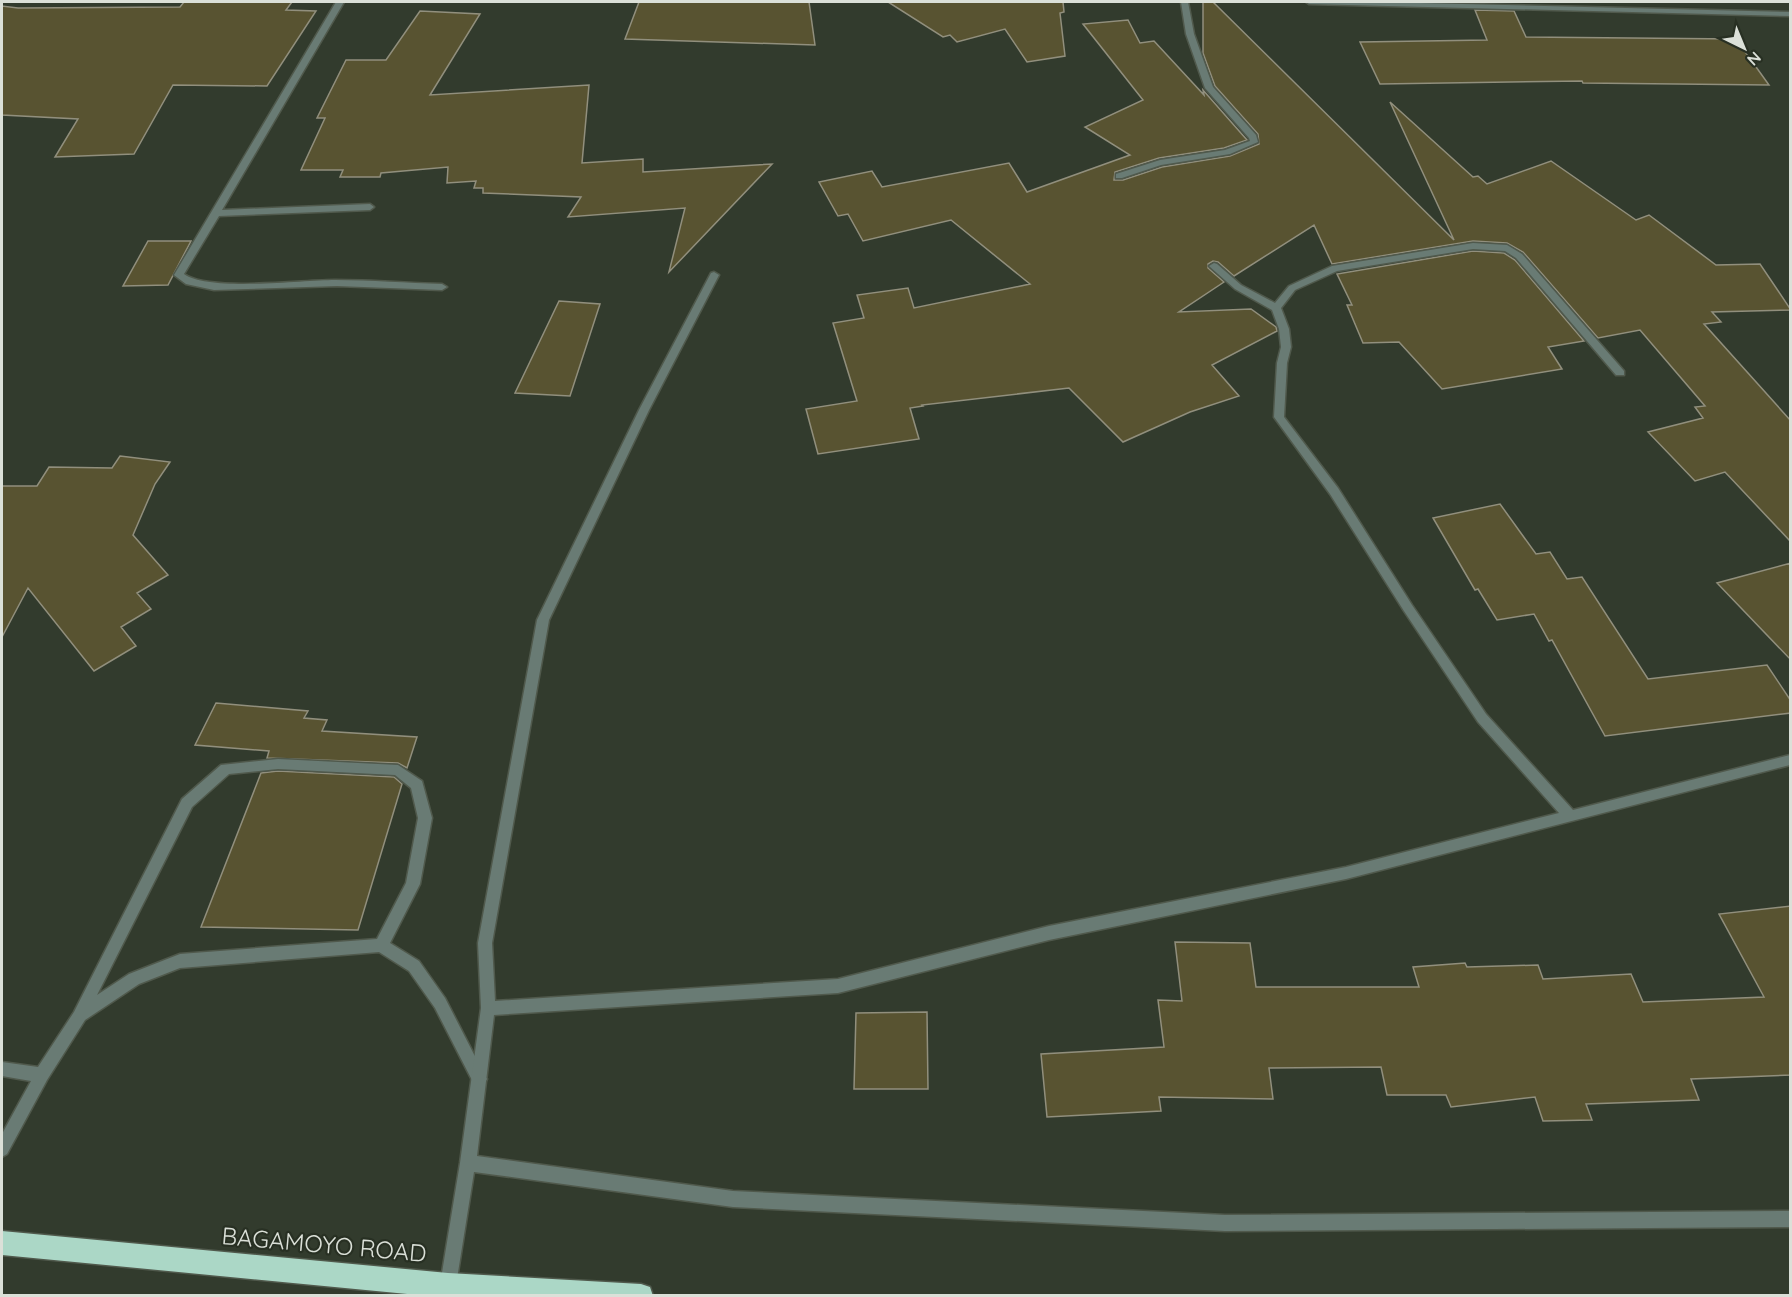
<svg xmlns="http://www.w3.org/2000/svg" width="1792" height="1297" font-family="Quicksand,sans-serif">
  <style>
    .building { fill: #585331; stroke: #918f7d; stroke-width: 1.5 }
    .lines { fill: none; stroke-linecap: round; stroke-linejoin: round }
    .lane-casing { stroke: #50594c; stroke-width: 3 }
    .street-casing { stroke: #50594c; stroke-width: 3 }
    .highway-casing { stroke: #50594c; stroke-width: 3 }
    .lane { fill: #697b74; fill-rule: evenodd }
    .street { fill: #697b74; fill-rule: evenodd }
    .highway { fill: #abd7c6; fill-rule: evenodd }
    .labels { text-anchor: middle; stroke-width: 4.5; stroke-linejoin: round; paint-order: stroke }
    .near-street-label { font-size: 24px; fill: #dbe0d8; stroke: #283023 }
  </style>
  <rect width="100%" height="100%" fill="#323b2d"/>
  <path class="building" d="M184,2H292L286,10L316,11L267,86L173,85L134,154L55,157L78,119L2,115V6L18,8L180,7Z
    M639,2H809L815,45L625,39Z
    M888,2H1063L1064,12L1060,13L1065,56L1027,62L1005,29L957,42L950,35L943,37Z
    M1203,2H1213L1454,240L1390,102L1473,177L1478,176L1487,184L1551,161L1636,220L1649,215L1716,265L1760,264L1791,310L1712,312L1721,322L1704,324L1791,421V542L1725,472L1695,481L1648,432L1703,418L1695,407L1705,406L1640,330L1598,338L1523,252L1507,243L1473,241L1332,264L1314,225L1234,276L1218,262L1213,261L1208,264V268L1224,282L1179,312L1251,309L1276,327L1277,331L1212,365L1239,396L1190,412L1123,442L1069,388L922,405L923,406L910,408L919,439L818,454L806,409L857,401L833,323L864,318L857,295L908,288L914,308L1030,284L951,220L863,241L848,214L838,216L819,182L872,171L882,187L1009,163L1027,192L1130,155L1085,127L1143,100L1083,24L1128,20L1140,43L1154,41L1204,95L1203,90L1247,140L1224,148L1159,158L1115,172L1114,180H1123L1162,167L1230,156L1259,144L1258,134L1215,86L1203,53Z
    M1475,10L1514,11L1526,37L1736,39L1769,85L1583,83L1582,81L1380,84L1360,42L1487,40Z
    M420,11L480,14L430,95L589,85L582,163L643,159V172L772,164L669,272L685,208L568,217L581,197L483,193V188H474L476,181L447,183L448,167L381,173L380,177H340L343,170H301L325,118H317L346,60H386Z
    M148,241H191L168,285L123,286Z
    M1473,251L1504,253L1515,260L1584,341L1548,347L1562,369L1442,389L1399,342L1363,343L1347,305H1352L1337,274Z
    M559,301L600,304L570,396L515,393Z
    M120,456L170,462L155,484L133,535L168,575L137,593L151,609L121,627L136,646L94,671L28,588L2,637V486H37L49,467L112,468Z
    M1500,504L1536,554L1550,552L1567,579L1582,577L1648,679L1767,665L1791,701V713L1605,736L1552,640L1549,641L1534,614L1497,620L1478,589L1475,590L1433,518Z
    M1791,563V660L1717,583Z
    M216,703L308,711L304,718L327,720L322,731L417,737L407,768L398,763L267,758L269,751L195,745Z
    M278,771L394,777L402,784L358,930L201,927L261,773Z
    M1791,906V1075L1691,1079L1699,1100L1586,1104L1592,1120L1543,1121L1535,1097L1451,1107L1446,1095H1387L1381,1067L1269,1068L1273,1099L1159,1097L1161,1111L1047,1117L1041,1054L1164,1047L1158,1000L1182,1001L1175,942L1250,943L1256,987H1419L1413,967L1465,963L1467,967L1538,965L1543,979L1631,974L1643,1002L1764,997L1719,914Z
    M927,1012L928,1089H854L856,1013Z"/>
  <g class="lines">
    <defs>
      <path id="lane" d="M278,759L398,765L422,781L432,818L420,884L390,943L419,961L445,998L484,1074L487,1079L484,1084L479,1087L474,1084L435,1008L409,971L379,952L180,968L139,984L85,1020L47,1080L7,1154L2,1157V1134L31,1081L2,1076V1062L38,1067L74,1012L182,799L221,765ZM278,769L395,775L411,788L418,818L406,883L377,939L180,954L129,974L97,995L192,807L229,774Z"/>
      <path id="street" d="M336,2H344L222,210L370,204L374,207L370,210L219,216L184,274C209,292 301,280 335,280C371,280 407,283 442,284L447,287L442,290L337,286L214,290L186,284L174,275Z
        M1181,2H1188L1194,34L1213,87L1256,135L1258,142L1230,154L1161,165L1122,178H1116V174L1160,160L1225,150L1250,141L1249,138L1205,88L1186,34Z
        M1306,2H1379L1790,12V16L1309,4Z
        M1473,243L1507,245L1522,254L1624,371V375H1616L1516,258L1505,251L1473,249L1337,271L1295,290L1281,308L1289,329L1291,347L1287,363L1284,417L1338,488L1412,605L1486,714L1573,810L1790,755V765L1346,879L1049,940L838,993L494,1015L477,1156L733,1191L1225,1215L1790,1211V1227L1225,1231L733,1207L474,1172L456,1285L454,1291L448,1293L442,1291L440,1285L460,1163L481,1008L478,943L537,620L639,410L711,273L714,272L719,275L649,410L549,620L492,943L495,1001L838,979L1049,926L1346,867L1559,813L1478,722L1404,611L1330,494L1274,417L1277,363L1281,347L1279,329L1272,310L1235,289L1209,266L1214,263L1217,264L1241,285L1275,303L1289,286L1332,266Z"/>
      <path id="highway" d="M2,1231L448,1273L641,1284L650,1287L653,1296H428L2,1255Z"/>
    </defs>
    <use href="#lane" class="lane-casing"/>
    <use href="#street" class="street-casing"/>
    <use href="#highway" class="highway-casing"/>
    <use href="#lane" class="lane"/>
    <use href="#street" class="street"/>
    <use href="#highway" class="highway"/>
  </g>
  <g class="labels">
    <g class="near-street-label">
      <text transform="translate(324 1245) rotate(5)" y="8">BAGAMOYO ROAD</text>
    </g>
  </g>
  <rect width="1792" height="1297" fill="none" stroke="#dbe0d8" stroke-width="6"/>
  <g transform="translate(1744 48) rotate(137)" stroke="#283023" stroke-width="4.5" paint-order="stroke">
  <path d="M0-4.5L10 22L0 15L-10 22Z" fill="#dbe0d8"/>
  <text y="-9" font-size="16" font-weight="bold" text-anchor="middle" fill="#dbe0d8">N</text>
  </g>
</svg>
